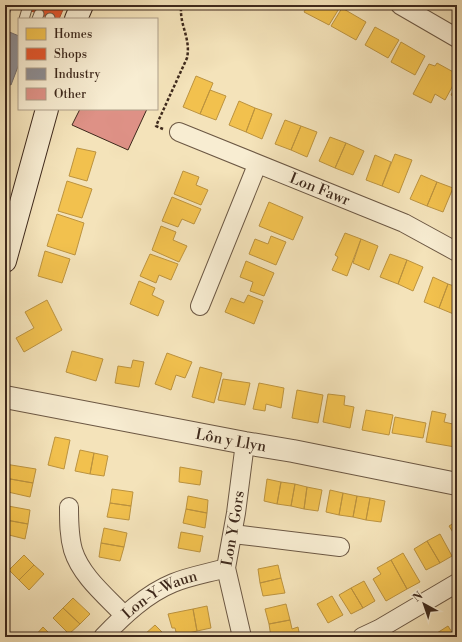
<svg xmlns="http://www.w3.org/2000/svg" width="462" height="642" font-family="'Libre Bodoni',serif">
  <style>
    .homes { fill: #f2c14e; stroke: #bc933f }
    .shops { fill: #e4572e; stroke: #b24929 }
    .industry { fill: #8d8d92; stroke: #756f6f }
    .building { fill: #de9186; stroke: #3e291c }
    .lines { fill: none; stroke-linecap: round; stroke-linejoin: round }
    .service-casing { stroke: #6c5844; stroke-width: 11 }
    .minor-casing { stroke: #6c5844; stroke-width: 20 }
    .tertiary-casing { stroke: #6c5844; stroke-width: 24 }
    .secondary-casing { stroke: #3e291c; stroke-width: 24 }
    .path { stroke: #3e291c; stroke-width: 2.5; stroke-dasharray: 3 2; stroke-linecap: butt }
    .service { stroke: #f8edd2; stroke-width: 9 }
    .minor { stroke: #f8edd2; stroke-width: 18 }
    .tertiary { stroke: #f8edd2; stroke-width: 22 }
    .secondary { stroke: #f8edd2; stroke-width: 22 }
    .labels { text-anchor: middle; stroke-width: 4; stroke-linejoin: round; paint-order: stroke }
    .street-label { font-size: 15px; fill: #3e291c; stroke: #f8edd2 }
  </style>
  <rect width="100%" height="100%" fill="#f4e3ba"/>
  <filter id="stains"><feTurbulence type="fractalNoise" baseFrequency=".005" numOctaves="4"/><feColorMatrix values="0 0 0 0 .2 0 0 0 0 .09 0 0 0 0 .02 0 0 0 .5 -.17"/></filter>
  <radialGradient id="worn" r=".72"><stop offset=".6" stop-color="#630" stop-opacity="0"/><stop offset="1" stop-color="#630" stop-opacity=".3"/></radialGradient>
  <path class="homes" d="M308,5H337L340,7L329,25L304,12Z
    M342,8L366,22L356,40L331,26Z
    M375,27L399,40L388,58L365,45Z
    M401,42L425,56L415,75L391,62Z
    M437,63L457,74V78L445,100L435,94L431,103L413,94L429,64L435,66Z
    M196,76L213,83L200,114L183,107Z
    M457,83V99L451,95Z
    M210,90L226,96L216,120L200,114Z
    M239,101L255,108L246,132L229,125Z
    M255,108L272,114L262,139L246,132Z
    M285,120L301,126L291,150L275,144Z
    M301,126L317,132L307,157L291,150Z
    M330,137L346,143L335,168L319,161Z
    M346,143L364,151L353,175L335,168Z
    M77,148L96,152L87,181L69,176Z
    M395,154L412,160L399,193L382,186Z
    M375,155L391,162L382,186L366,180Z
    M183,171L199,177L196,185L208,190L201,205L174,194Z
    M421,175L437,182L427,206L410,199Z
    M67,181L92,189L82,218L58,211Z
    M437,182L453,188L443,212L427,206Z
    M172,197L201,209L194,224L182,219L178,227L162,221Z
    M269,202L303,217L293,240L259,226Z
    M57,214L84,223L75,255L47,246Z
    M161,226L176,232L173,240L187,246L179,262L152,250Z
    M345,233L361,239L347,276L332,270L338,257L335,255Z
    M271,236L286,242L276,265L249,254L255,239L268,244Z
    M361,239L378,246L369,270L353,263Z
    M45,251L70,259L62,283L38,276Z
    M150,254L178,264L171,280L159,275L156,283L140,276Z
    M390,254L407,260L398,284L380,277Z
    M407,260L423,267L413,291L398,284Z
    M246,261L274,273L264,296L250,291L253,282L240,277Z
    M433,277L448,284L439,308L424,302Z
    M139,281L155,288L152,295L164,301L158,316L130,304Z
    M448,284L457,287L456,315L439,308Z
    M248,295L263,301L254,324L225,312L231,298L244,303Z
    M47,300L62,330L24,352L16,338L34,328L25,312Z
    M72,351L103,359L96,381L66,372Z
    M167,353L192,362L185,378L176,375L171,390L155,384Z
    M133,360L144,362L139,387L115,383L118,366L131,368Z
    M200,367L222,373L214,403L192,397Z
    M223,379L250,383L245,405L218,400Z
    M259,383L284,388L281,408L266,404L265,411L253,409Z
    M297,390L323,395L318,423L292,418Z
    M328,394L345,396L344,405L354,407L350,428L323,422Z
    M366,410L393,415L389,435L362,430Z
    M432,411L446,414L444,422L457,425L455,447L426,442Z
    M395,417L426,423L423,438L392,433Z
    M55,437L70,440L64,469L48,465Z
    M80,450L94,453L90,474L75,471Z
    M94,453L108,456L104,476L90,474Z
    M5,464L36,469L33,483L5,478Z
    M180,467L202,471L200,485L179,482Z
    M10,479L33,483L30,497L8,492Z
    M267,479L281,482L277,504L264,501Z
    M281,482L295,484L291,506L277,504Z
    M295,484L307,487L304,509L291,506Z
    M307,487L322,490L318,511L304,509Z
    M112,489L133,492L131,506L110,503Z
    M330,490L343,493L339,515L326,512Z
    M343,493L357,496L353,517L339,515Z
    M188,496L208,500L207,513L186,509Z
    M357,496L370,498L366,520L353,517Z
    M370,498L385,501L381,522L366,520Z
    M110,503L131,506L129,520L107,517Z
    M8,506L30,510L28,524L6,520Z
    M186,509L207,513L205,528L183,523Z
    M6,520L28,524L25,539L5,534Z
    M457,521V539L449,526Z
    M104,528L127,533L124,547L101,543Z
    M181,532L203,536L200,552L178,548Z
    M440,534L452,556L440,563L427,541Z
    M427,541L440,563L426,570L414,549Z
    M101,543L124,547L120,561L99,557Z
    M403,553L420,582L407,589L391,560Z
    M24,555L34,565L19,580L9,570Z
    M391,560L407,589L386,601L373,579L381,574L377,568Z
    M34,565L44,574L29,590L19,580Z
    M278,565L281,578L260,583L258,569Z
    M281,578L285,593L263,596L260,583Z
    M364,581L375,601L363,608L351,588Z
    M351,588L363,608L351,614L339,595Z
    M332,596L343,615L328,623L317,604Z
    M73,598L90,614L80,624L63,608Z
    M286,604L290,620L269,624L265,609Z
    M207,606L211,628L197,631L193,609Z
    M63,608L80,624L69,634L53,618Z
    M193,609L197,631L177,636L175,628H172L168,614Z
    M290,620L292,629L298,627L300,637H271L269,624Z
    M155,625L167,637H146L144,635Z
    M448,626L455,637H439L437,633Z
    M43,627L53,637H34Z"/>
  <path class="shops" d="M22,5H65L59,19H52L21,7Z"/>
  <path class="industry" d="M5,5L12,7L5,24Z
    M7,31L19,36V64L11,85L5,82V35Z"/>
  <path class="building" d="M80,109H147L128,150L72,125Z"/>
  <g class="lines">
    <defs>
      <path id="service" d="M24,19L27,9
        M37,19L39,14
        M50,19V18"/>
      <g id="minor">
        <path d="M400,5L457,38"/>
        <path id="s1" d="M179,132L404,223L457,252"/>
        <path d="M200,306L257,165"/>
        <path d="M69,507C69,522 69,536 73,550C81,576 106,596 124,615"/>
        <path d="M233,534L340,547"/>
        <path id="s2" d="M103,637C123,616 146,594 173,583C190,576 209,573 226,568"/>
        <path id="s3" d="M242,637L226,568L236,513L245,443"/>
        <path d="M362,637L379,629L457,583"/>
      </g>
      <g id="tertiary">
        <path id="s4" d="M5,397L245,443L293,451L457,484"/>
      </g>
      <path id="secondary" d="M76,19L82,5
        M5,261L47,109"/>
    </defs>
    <use href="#service" class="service-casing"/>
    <use href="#minor" class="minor-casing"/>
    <use href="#tertiary" class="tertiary-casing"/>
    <use href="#secondary" class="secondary-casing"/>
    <path class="path" d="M163,129L156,126L187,58C191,39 180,26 181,8L179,5"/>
    <use href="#service" class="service"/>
    <use href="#minor" class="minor"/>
    <use href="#tertiary" class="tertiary"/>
    <use href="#secondary" class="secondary"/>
  </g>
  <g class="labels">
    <g class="street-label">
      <text dy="5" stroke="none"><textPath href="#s1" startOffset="152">Lon Fawr</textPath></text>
      <text dy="5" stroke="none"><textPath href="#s4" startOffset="230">Lôn y Llyn</textPath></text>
      <text dy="5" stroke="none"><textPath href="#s3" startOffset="111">Lon Y Gors</textPath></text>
      <text dy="5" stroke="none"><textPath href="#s2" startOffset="72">Lon-Y-Waun</textPath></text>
    </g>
  </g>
  <rect width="462" height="642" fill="none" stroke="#f4e3ba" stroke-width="20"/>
  <rect x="6" y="6" width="450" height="630" fill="none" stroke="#3e291c" stroke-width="2"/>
  <rect x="10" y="10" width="442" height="622" fill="none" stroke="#3e291c"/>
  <rect x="18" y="18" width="140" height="92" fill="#f8edd2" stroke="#ae9f89"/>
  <rect x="26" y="28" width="20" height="12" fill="#f2c14e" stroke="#ae9f89"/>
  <text x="54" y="38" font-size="12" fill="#3e291c">Homes</text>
  <rect x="26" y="48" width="20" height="12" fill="#e4572e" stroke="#ae9f89"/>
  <text x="54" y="58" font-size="12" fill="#3e291c">Shops</text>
  <rect x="26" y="68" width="20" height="12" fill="#8d8d92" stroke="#ae9f89"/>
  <text x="54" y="78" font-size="12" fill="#3e291c">Industry</text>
  <rect x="26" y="88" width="20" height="12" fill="#de9186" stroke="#ae9f89"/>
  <text x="54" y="98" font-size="12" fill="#3e291c">Other</text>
  <g transform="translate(424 604) rotate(320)" stroke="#f8edd2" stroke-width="3" paint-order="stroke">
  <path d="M0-3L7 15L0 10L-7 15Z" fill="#3e291c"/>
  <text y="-6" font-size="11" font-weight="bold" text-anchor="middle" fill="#3e291c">N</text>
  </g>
  <rect width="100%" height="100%" filter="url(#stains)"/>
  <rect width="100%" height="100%" fill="url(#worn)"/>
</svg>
